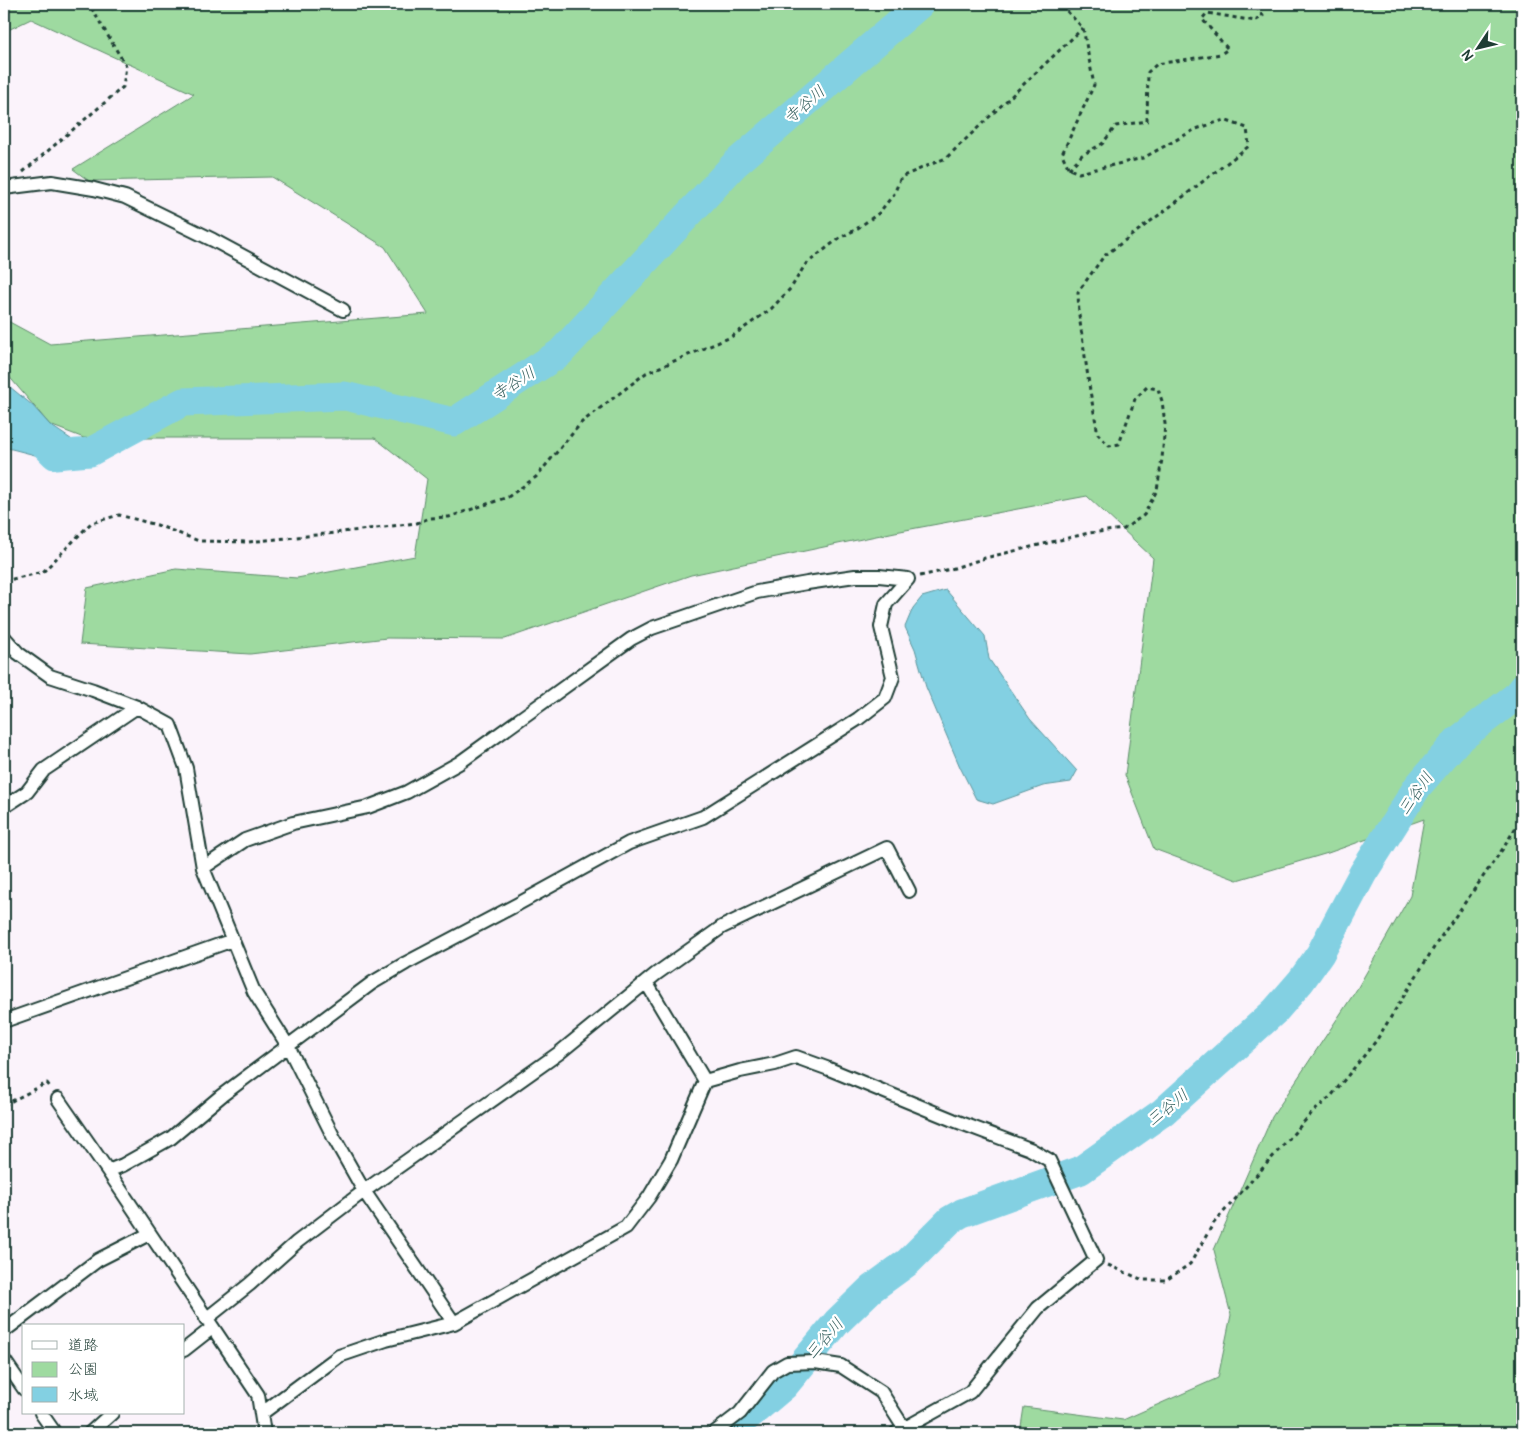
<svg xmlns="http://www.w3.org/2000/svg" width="1526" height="1437" font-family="Pangolin,'Klee One',sans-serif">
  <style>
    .green { fill: #9edaa0; stroke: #5e8c6a }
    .water { fill: #83d0e2; stroke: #5b959c }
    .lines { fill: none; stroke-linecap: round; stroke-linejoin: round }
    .river { stroke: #83d0e2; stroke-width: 29 }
    .street-casing { stroke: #1f3d34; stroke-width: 16 }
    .path { stroke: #1f3d34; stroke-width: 3; stroke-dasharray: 4 4; stroke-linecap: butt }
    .street { stroke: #fff; stroke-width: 12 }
    .labels { text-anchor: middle; stroke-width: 4.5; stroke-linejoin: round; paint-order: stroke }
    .water-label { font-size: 16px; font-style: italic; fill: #386260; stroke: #fff }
  </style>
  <rect width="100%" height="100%" fill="#fbf3fb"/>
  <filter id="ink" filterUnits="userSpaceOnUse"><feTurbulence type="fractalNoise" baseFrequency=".02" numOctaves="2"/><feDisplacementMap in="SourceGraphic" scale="10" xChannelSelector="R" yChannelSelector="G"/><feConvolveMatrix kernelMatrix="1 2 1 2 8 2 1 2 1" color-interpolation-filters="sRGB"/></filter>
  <g filter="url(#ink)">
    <path class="green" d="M4,4H1522V1433H1020L1024,1407L1123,1420L1218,1378L1231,1315L1214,1250L1272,1117L1357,989L1410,896L1424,819L1328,853L1237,880L1154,849L1125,775L1153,558L1087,496L895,532L691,575L505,639L387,638L250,654L80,644L87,588L176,569L297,578L415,556L427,479L375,438H84L50,425L7,374L4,373V319L50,344L428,314L385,247L272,177L89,181L73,169L194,94L31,19L4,32Z"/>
    <path class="water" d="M4,382L32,405L50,425L90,452L66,463L4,447Z
      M946,590L985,636L989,659L1030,719L1077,771L1071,782L1043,786L993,804L976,799L960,767L926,687L915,649L905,627L913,608L922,597Z"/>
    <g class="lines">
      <path class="river" d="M4,404L55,455L90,452L183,402L345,396L454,422L560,353L735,164L920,4
        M728,1433L784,1386L837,1322L871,1289L908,1262L950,1220L962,1213L1081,1170L1163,1112L1275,1011L1301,981L1320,954L1363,873L1418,786L1457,741L1516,696L1522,688"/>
      <defs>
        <path id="street" d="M4,188L52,182L94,189L125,197L213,240L343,310
          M4,637L18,653L50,676L93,690L137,707L170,725L186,768L203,868L254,992L288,1046L334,1138L364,1191L454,1323
          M4,807L27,792L44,770L137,707
          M203,868L245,840L293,823L368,807L407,792L459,763L631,639L652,628L757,592L807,583L855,576H879L908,579
          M646,982L705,1081
          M4,1021L233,940
          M58,1099L108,1171L258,1395L264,1433
          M108,1171L123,1165L171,1138L221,1096L372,983L406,963L518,904L629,843L703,817L858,719L885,698L893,677L881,627L886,604L908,579
          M206,1319L250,1284L297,1242L364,1191L559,1053L656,974L722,927L887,848L909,891
          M4,1331L98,1260L149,1234
          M184,1350L212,1328
          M4,1360L24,1389
          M41,1413L55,1433
          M261,1414L339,1356L386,1340L454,1323L626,1227L649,1197L671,1160L705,1081L740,1071L775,1064L796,1057L829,1069L953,1120L1030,1149L1049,1160L1096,1260L1038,1308L970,1392L896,1433
          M90,1433L112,1413
          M714,1433L740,1413L773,1371L787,1363L815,1362L841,1366L881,1392L904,1428"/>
      </defs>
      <use href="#street" class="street-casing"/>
      <path class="path" d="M1069,169L1082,155L1102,144L1116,126L1147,121L1148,72L1157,64L1221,54L1228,49L1202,19L1207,13L1255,21L1263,16L1255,4
        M23,172L123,87L126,66L89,4
        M920,576L951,569L985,558L1089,533L1124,529L1144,515L1157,490L1162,459L1165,424L1162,401L1158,389L1147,387L1135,399L1119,444L1109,446L1098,434L1090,391L1079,315L1078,292L1104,256L1175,203L1249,146L1247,128L1224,120L1196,129L1143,158L1079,173L1069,169L1062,154L1094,85L1083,28L1060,4
        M4,581L43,572L91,523L119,515L157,525L199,541L248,542L335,533L417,523L429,518L449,517L508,497L536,477L582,422L646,373L731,337L771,309L791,288L805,265L838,239L855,230L879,213L894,194L901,177L946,158L1083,28
        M4,1105L47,1083L51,1088
        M1108,1265L1143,1280H1166L1190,1264L1213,1224L1310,1115L1332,1095L1376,1041L1438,941L1504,847L1522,817"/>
      <use href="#street" class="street"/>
    </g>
  </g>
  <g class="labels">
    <g class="water-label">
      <text transform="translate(804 104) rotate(-41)" y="6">寺谷川</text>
      <text transform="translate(513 383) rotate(-33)" y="6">寺谷川</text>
      <text transform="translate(1415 793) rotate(-55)" y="6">三谷川</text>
      <text transform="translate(1167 1107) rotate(-39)" y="6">三谷川</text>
      <text transform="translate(824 1338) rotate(-49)" y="6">三谷川</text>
    </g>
  </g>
  <rect width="1526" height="1437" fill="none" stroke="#fff" stroke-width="20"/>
  <rect x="10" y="10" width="1506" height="1417" fill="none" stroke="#1f3d34" stroke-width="2" filter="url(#ink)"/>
  <rect x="22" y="1324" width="162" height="90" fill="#ffffff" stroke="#a5b1ae"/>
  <rect x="32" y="1341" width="25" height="8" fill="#ffffff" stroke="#a5b1ae"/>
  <text x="68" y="1350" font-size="15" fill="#1f3d34">道路</text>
  <rect x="32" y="1362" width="25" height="15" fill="#9edaa0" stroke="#a5b1ae"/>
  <text x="68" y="1374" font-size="15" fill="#1f3d34">公園</text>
  <rect x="32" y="1387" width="25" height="15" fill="#83d0e2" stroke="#a5b1ae"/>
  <text x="68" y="1400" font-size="15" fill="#1f3d34">水域</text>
  <g transform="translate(1478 48) rotate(235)" stroke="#ffffff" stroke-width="4" paint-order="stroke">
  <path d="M0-4L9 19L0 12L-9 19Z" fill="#1f3d34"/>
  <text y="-8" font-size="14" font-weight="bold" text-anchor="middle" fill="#1f3d34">N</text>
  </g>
</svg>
